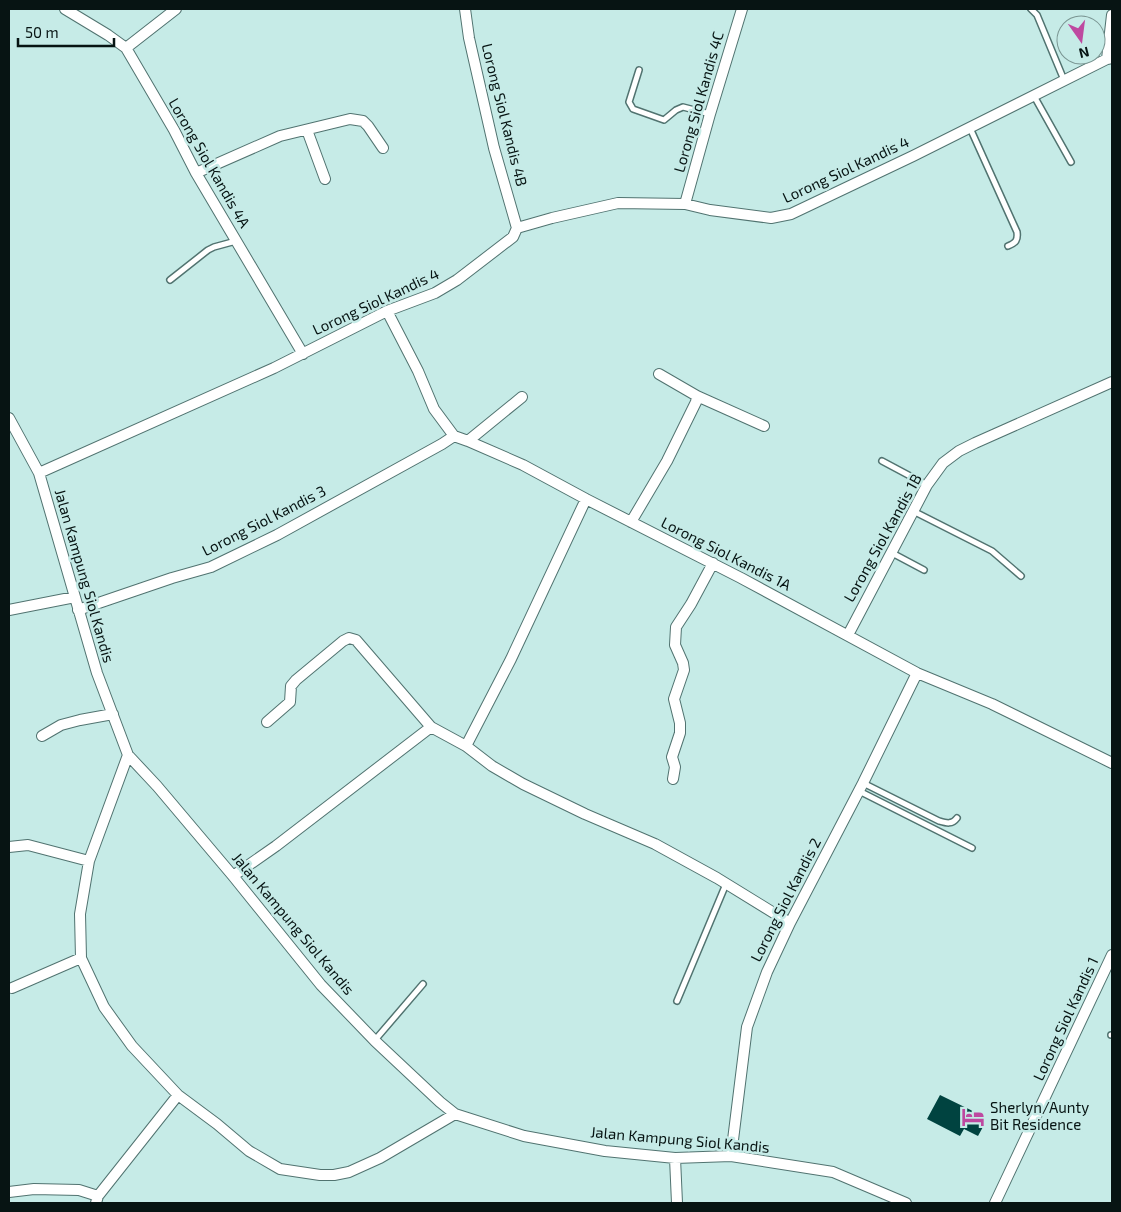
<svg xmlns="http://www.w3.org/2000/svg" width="1121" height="1212" font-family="'Exo 2',sans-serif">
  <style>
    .building { fill: #004340 }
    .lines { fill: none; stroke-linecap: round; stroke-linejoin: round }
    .lane-casing { stroke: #517370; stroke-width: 8 }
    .street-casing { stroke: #517370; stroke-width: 12 }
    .lane { stroke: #fff; stroke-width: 5 }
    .street { stroke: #fff; stroke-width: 10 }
    .labels { text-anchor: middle; stroke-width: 5; stroke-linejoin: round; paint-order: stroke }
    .street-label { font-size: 15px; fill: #071413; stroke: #c6ebe7 }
    .poi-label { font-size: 15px; fill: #071413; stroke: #c6ebe7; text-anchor: start }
  </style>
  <rect width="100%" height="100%" fill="#c6ebe7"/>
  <path class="building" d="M940,1095L983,1116L980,1123L984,1125L978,1136L964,1129L960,1136L927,1119Z"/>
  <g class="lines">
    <defs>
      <path id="lane" d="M1031,9L1037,15L1064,80
        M639,70L629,102L633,109L664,120L676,110L683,107L710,114
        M1034,96L1071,162
        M970,128L1017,232C1018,240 1016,243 1008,246
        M170,280L208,250L214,247L236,241
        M882,461L927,485
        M913,511L992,551L1021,576
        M892,553L924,570
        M863,783L939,821C946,823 952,825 957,818
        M859,791L972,848
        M677,1001L726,884
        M1111,1035H1112
        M375,1040L423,984"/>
      <path id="street" d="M65,9L108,35L126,48L174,130L196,173L303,354
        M465,9L469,38L494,148L517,228
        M126,48L176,9
        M1107,59L1112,15
        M307,130L325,179
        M196,173L280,136L350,119L363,121L368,126L383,148
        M685,204L710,114L742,9
        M387,311L418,371L434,409L454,436L468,441L523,465L586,499L741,578L917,673L992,704L1112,763
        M697,396L764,426
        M9,418L39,473L97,673L128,755L157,786L233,876L321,985L375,1041L440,1102L455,1114L524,1136L605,1151L675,1158L731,1156L833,1172L906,1203
        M468,441L522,397
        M39,473L274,368L387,311L435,293L457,280L513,237L517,228L552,218L618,203L685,204L710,210L771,218L791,214L913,156L1107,59L1112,58
        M631,522L667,461L696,402L697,396L659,374
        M9,610L75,597
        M78,610L172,578L211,567L277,535L442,444L454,436
        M848,635L927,485L943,463L959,451L975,443L1112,382
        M267,722L290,702L291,686L296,680L343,641L349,638L356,640L431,727
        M42,736L61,725L80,720L113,714
        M466,746L511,659L586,499
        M128,755L89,861L80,914L81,958L104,1007L132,1046L178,1095L217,1124L249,1151L280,1169L320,1175H334L349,1172L380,1158L455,1114
        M673,779L675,767L672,757L680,733V723L674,699L684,670L683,663L675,645L676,627L691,604L713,563
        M9,847L28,845L89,861
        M233,876L276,846L431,727L466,746L492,766L523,784L585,814L655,844L717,878L790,923
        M12,988L81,958
        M731,1156L747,1027L767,972L790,923L863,783L917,673
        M675,1158L677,1203
        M9,1192L34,1189L79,1190L98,1196
        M96,1203L98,1196L178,1095
        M995,1203L1112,955"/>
    </defs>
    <use href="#lane" class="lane-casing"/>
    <use href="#street" class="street-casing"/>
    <use href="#lane" class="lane"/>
    <use href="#street" class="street"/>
  </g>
  <defs>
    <symbol id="hotel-bare" viewBox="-9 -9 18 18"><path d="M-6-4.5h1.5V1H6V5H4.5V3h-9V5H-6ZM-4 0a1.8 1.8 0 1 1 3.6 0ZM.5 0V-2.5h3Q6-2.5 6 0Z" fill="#be49a0" stroke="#c6ebe7" stroke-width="2.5" paint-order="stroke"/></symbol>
  </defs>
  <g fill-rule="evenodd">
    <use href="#hotel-bare" x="957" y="1101" width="32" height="32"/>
  </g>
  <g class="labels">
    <g class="street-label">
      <text transform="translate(699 102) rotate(-74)" y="5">Lorong Siol Kandis 4C</text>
      <text transform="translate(504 115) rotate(76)" y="5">Lorong Siol Kandis 4B</text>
      <text transform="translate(209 163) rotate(60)" y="5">Lorong Siol Kandis 4A</text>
      <text transform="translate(846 170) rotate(-25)" y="5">Lorong Siol Kandis 4</text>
      <text transform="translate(376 302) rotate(-25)" y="5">Lorong Siol Kandis 4</text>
      <text transform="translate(264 521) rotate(-27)" y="5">Lorong Siol Kandis 3</text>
      <text transform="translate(883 538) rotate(-61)" y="5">Lorong Siol Kandis 1B</text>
      <text transform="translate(726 554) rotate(27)" y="5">Lorong Siol Kandis 1A</text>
      <text transform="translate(84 576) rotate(74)" y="5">Jalan Kampung Siol Kandis</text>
      <text transform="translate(786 900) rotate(-63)" y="5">Lorong Siol Kandis 2</text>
      <text transform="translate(293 924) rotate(50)" y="5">Jalan Kampung Siol Kandis</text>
      <text transform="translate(1066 1019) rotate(-65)" y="5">Lorong Siol Kandis 1</text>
      <text transform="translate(680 1140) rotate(5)" y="5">Jalan Kampung Siol Kandis</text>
    </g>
    <g class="poi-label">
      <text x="990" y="1113">Sherlyn/Aunty<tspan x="990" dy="17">Bit Residence</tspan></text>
    </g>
  </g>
  <rect width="1121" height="1212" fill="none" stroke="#071413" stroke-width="20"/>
  <g transform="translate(1081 40) rotate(166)"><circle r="24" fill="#c6ebe7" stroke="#7a9592"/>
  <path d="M0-4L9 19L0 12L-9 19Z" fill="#be49a0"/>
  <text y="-8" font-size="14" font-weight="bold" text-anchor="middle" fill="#071413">N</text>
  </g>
  <path d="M18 38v8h96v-8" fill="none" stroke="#071413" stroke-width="2.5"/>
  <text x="25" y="38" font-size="15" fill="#071413" stroke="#c6ebe7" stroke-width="4" paint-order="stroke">50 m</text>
</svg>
